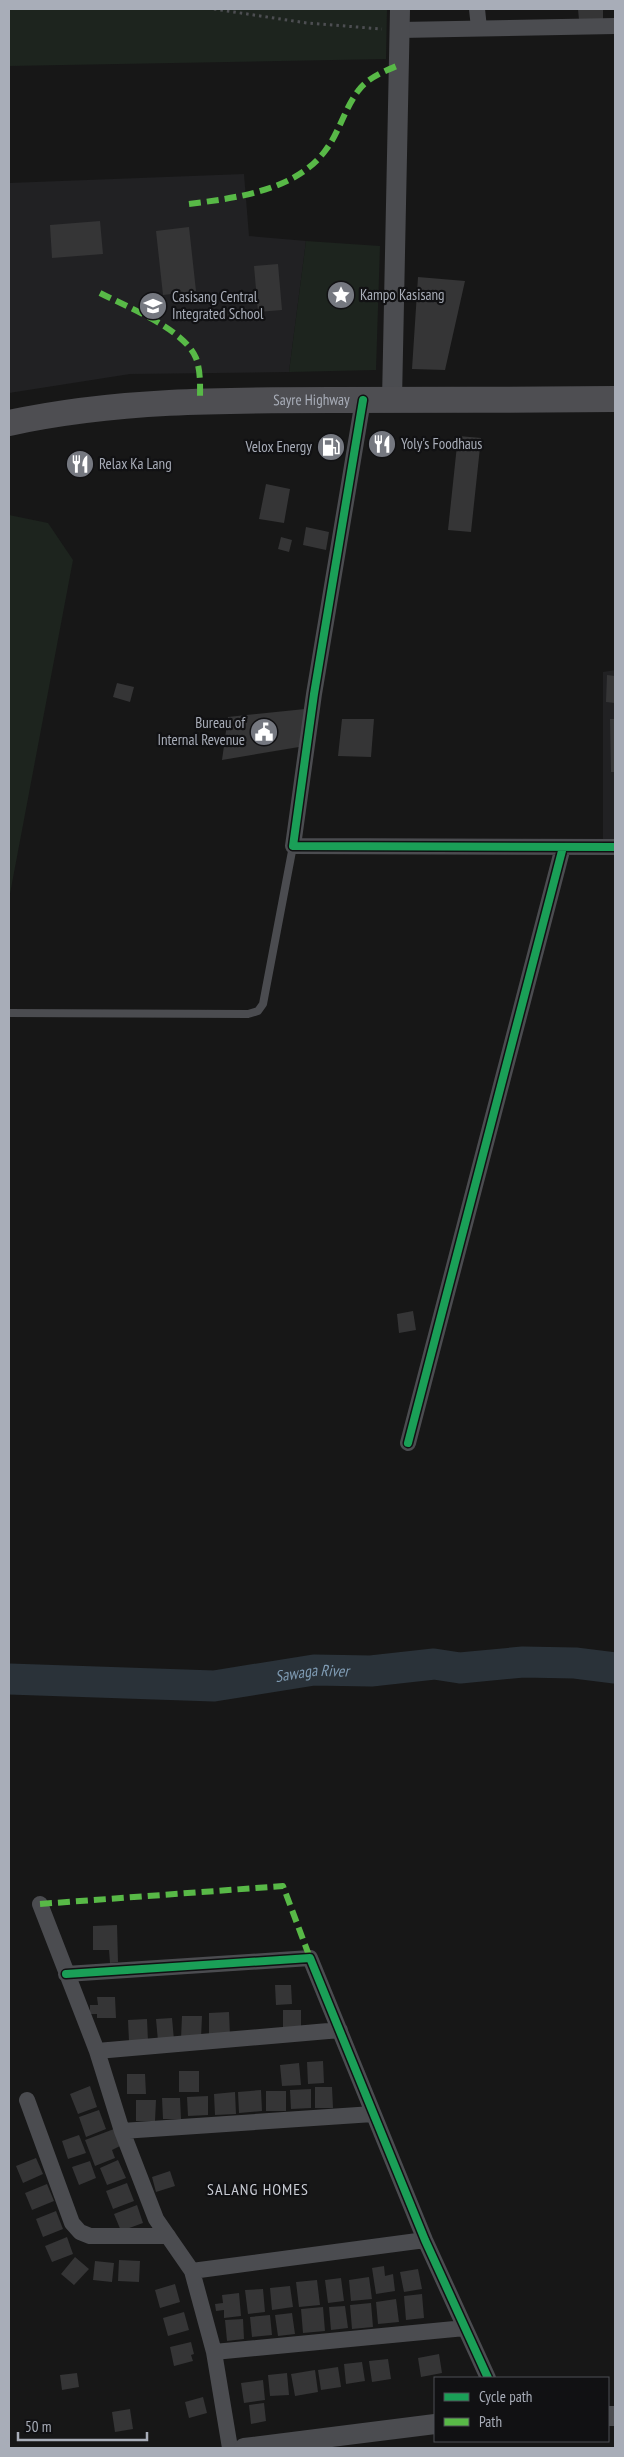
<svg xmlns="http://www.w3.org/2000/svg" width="624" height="2457" font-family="'PT Sans Narrow',sans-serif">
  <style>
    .built { fill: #212123 }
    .green { fill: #1d241e }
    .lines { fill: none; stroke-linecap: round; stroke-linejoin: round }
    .river { stroke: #2a3239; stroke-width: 31 }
    .building { fill: #353536 }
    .path { stroke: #4d4e52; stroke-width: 3; stroke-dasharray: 2.5 4; stroke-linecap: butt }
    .service { stroke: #4b4c50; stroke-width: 8 }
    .minor { stroke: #4b4c50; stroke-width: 16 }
    .tertiary { stroke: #4b4c50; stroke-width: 20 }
    .trunk { stroke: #4e4e52; stroke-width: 26 }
    .quiet { stroke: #58b947; stroke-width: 6; stroke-dasharray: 12 6; stroke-linecap: butt }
    .cycleway-casing { stroke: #111113; stroke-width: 11 }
    .cycleway { stroke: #1a9f57; stroke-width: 8 }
    .labels { text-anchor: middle; stroke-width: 4.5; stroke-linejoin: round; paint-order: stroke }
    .poi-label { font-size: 15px; fill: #a8adb8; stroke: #111113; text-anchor: start }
    .street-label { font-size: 15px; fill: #a8adb8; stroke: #111113 }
    .water-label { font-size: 16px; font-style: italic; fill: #7f9bb3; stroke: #111113 }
    .neighbourhood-label { font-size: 16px; letter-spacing: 1px; fill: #c9ccd4; stroke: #111113 }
  </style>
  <rect width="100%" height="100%" fill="#171717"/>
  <path class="built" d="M244,174L249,236L306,241L289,372L130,374L9,393V183Z
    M615,670V843H603V672Z"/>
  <path class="green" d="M9,9H387L386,59L9,66Z
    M306,241L380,246L376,370L289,372Z
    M9,515L48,523L73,560L9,899Z"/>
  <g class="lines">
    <path class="river" id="s1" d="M9,1679L214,1686L314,1670L371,1671L434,1664L460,1668L523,1662L575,1663L615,1668"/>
  </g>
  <path class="building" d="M578,9H603V20H579Z
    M100,221L103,254L52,258L50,225Z
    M189,227L196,291L163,295L156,231Z
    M278,264L282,310L258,312L254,266Z
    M418,277L465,281L445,370L412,369Z
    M458,436L481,438L471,532L448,530Z
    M266,484L290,489L284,523L259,519Z
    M306,527L329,532L326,550L303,545Z
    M281,537L292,540L289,552L278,549Z
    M607,675L615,676V703L606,702Z
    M117,683L134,687L130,702L113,697Z
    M305,709L299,747L222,760L228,717Z
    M342,719H374L371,757L338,756Z
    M610,719H615V772H611Z
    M413,1311L416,1330L399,1333L397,1314Z
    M117,1925L118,1962L110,1963L109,1950H93V1926Z
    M275,1985H291L292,2004L276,2005Z
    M97,1997H115L116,2018H97V2014H90V2005H98Z
    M283,2010H301V2030H283Z
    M229,2012L230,2036L209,2037V2013Z
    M182,2016H202L201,2039H181Z
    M172,2018L174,2040L158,2041L156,2019Z
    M147,2019L148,2041H129L128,2020Z
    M323,2061L324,2083L308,2084L307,2062Z
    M299,2063L301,2085L282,2086L280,2065Z
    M179,2071H199V2092H179Z
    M127,2074H145L146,2094H127Z
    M90,2086L97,2107L78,2114L70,2094Z
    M315,2087H332L333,2108H315Z
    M311,2089V2108L291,2109L290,2090Z
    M261,2090L262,2111L239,2113L238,2092Z
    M266,2091H286V2111H266Z
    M235,2092L236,2114L215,2115L214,2094Z
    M208,2096V2115L188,2116L187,2097Z
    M162,2098H180L181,2119H163Z
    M136,2100H156L155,2121H136Z
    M99,2110L106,2129L86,2137L79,2117Z
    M114,2129L120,2146L112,2150L115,2158L95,2166L85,2140Z
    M79,2135L86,2153L68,2159L62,2141Z
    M36,2158L43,2174L23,2183L16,2166Z
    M118,2160L126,2178L107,2185L100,2168Z
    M90,2161L96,2178L79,2185L72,2167Z
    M170,2171L175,2186L156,2192L152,2177Z
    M127,2183L134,2201L113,2209L106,2191Z
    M47,2184L54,2201L32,2210L25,2193Z
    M137,2205L143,2223L121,2231L114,2214Z
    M56,2211L63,2229L43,2237L36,2219Z
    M67,2237L73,2254L52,2262L45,2246Z
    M75,2257L89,2269L74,2285L61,2274Z
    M119,2260L140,2261L139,2282L118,2281Z
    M95,2261L114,2263L112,2282L93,2280Z
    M384,2266L385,2276L393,2274L395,2291L376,2294L372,2268Z
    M418,2269L422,2289L404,2292L400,2272Z
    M369,2277L372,2299L351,2301L349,2280Z
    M341,2278L344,2301L328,2303L325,2280Z
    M317,2280L320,2305L299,2307L296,2282Z
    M175,2284L180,2302L160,2308L155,2290Z
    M290,2286L293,2307L272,2310L270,2288Z
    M263,2289L265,2312L248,2314L245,2290Z
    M239,2293L241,2316L224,2318V2310L216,2311L215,2304L223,2303L222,2295Z
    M422,2294L424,2318L406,2320L404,2296Z
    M396,2299L399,2322L378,2324L376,2302Z
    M371,2303L373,2327L352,2329L350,2305Z
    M345,2306L348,2328L331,2330L329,2307Z
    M323,2307L325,2331L303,2333L301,2309Z
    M184,2312L189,2330L168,2336L163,2318Z
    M292,2313L295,2334L278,2336L275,2315Z
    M270,2315L272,2335L252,2337L250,2317Z
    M243,2319L244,2339L227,2341L225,2320Z
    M191,2342L194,2354L191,2355L193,2361L174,2366L170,2347Z
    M439,2354L442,2373L421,2377L418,2358Z
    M388,2359L391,2379L372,2382L369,2361Z
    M362,2362L365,2381L346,2384L344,2364Z
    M338,2367L341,2387L321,2390L318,2370Z
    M315,2370L318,2392L295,2396L291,2374Z
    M77,2373L79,2387L62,2390L60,2375Z
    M287,2373L289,2395L270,2396L268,2375Z
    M263,2380L265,2400L244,2403L241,2383Z
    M203,2397L207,2413L189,2418L185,2402Z
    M264,2403L266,2421L251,2424L249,2405Z
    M130,2409L133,2429L115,2432L112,2412Z"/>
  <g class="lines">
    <path class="path" d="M214,9L307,23L382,29"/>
    <path class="service" d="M9,1013L248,1014L258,1011L263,1004L293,846"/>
    <path class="minor" d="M477,9L479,28
      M400,30L615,26
      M363,400L314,694L293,846L615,847
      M408,1443L563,847
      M40,1904L97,2051L122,2131L156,2219L192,2271L214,2352L230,2448
      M66,1974L310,1958L425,2240L488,2378
      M97,2051L340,2030
      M27,2100L72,2223L80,2232L90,2236H168
      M122,2131L373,2114
      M192,2271L425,2240
      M214,2352L465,2328"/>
    <path class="tertiary" d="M392,400L400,9
      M608,2416H615
      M244,2448L435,2424"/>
    <path class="trunk" id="s2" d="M9,423C115,400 223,400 332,400C426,400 521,400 615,399"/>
    <path class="quiet" d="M189,204C235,198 295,191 325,151C339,133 344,110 358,91C367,78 385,71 399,65
      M100,293C127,307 184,329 196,358C201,372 200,387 200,401
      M40,1904L283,1886L310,1958"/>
    <defs>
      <path id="cycleway" d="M363,400L314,694L293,846L615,847
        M408,1443L563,847
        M66,1974L310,1958L425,2240L488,2378"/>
    </defs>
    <use href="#cycleway" class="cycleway-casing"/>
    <use href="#cycleway" class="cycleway"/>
  </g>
  <defs>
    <symbol id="sight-disc" viewBox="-11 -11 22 22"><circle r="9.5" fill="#757880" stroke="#111113"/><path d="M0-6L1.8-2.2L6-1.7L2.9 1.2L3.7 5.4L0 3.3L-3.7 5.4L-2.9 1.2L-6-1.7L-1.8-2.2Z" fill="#fff"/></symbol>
    <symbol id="school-disc" viewBox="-11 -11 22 22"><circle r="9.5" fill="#757880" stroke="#111113"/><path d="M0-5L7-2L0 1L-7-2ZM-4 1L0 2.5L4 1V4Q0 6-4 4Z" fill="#fff"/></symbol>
    <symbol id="restaurant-disc" viewBox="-11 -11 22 22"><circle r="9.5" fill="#757880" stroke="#111113"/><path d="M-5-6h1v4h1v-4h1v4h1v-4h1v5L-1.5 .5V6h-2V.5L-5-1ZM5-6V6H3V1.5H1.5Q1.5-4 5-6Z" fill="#fff"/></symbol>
    <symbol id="fuel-disc" viewBox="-11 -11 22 22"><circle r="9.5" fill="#757880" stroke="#111113"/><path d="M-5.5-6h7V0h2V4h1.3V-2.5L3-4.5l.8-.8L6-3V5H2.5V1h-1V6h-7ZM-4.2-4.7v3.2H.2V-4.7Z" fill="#fff"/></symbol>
    <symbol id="civic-disc" viewBox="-11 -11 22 22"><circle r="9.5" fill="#757880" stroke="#111113"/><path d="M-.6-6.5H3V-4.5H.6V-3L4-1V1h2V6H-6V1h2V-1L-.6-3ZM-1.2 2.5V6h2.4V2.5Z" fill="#fff"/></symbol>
  </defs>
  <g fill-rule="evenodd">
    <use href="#sight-disc" x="325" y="279" width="32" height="32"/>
    <use href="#school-disc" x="137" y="290" width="32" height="32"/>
    <use href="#restaurant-disc" x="366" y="428" width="32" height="32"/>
    <use href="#fuel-disc" x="315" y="431" width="32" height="32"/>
    <use href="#restaurant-disc" x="64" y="448" width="32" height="32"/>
    <use href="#civic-disc" x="248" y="716" width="32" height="32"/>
  </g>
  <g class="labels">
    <g class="poi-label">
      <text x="360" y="300">Kampo Kasisang</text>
      <text x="172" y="302">Casisang Central<tspan x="172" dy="17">Integrated School</tspan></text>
      <text x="401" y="449">Yoly's Foodhaus</text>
      <text x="312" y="452" text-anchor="end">Velox Energy</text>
      <text x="99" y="469">Relax Ka Lang</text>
      <text x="245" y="728" text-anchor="end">Bureau of<tspan x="245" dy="17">Internal Revenue</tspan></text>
    </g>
    <g class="street-label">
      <text dy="5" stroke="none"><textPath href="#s2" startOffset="304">Sayre Highway</textPath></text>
    </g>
    <g class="water-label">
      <text dy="6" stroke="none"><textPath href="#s1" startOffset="304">Sawaga River</textPath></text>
    </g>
    <g class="neighbourhood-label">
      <text x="258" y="2195">SALANG HOMES</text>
    </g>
  </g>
  <rect width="624" height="2457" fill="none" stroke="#a8adb8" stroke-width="20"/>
  <rect x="434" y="2377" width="175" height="65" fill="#111113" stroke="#4d4f55"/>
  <rect x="444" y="2393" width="25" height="8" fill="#1a9f57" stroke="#4d4f55"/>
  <text x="479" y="2402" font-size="15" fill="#a8adb8">Cycle path</text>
  <rect x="444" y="2418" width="25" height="8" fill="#58b947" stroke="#4d4f55"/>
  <text x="479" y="2427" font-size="15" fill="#a8adb8">Path</text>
  <path d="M18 2432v8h129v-8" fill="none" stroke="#a8adb8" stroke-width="2.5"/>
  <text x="25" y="2432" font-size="15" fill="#a8adb8" stroke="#111113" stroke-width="4" paint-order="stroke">50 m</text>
</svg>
